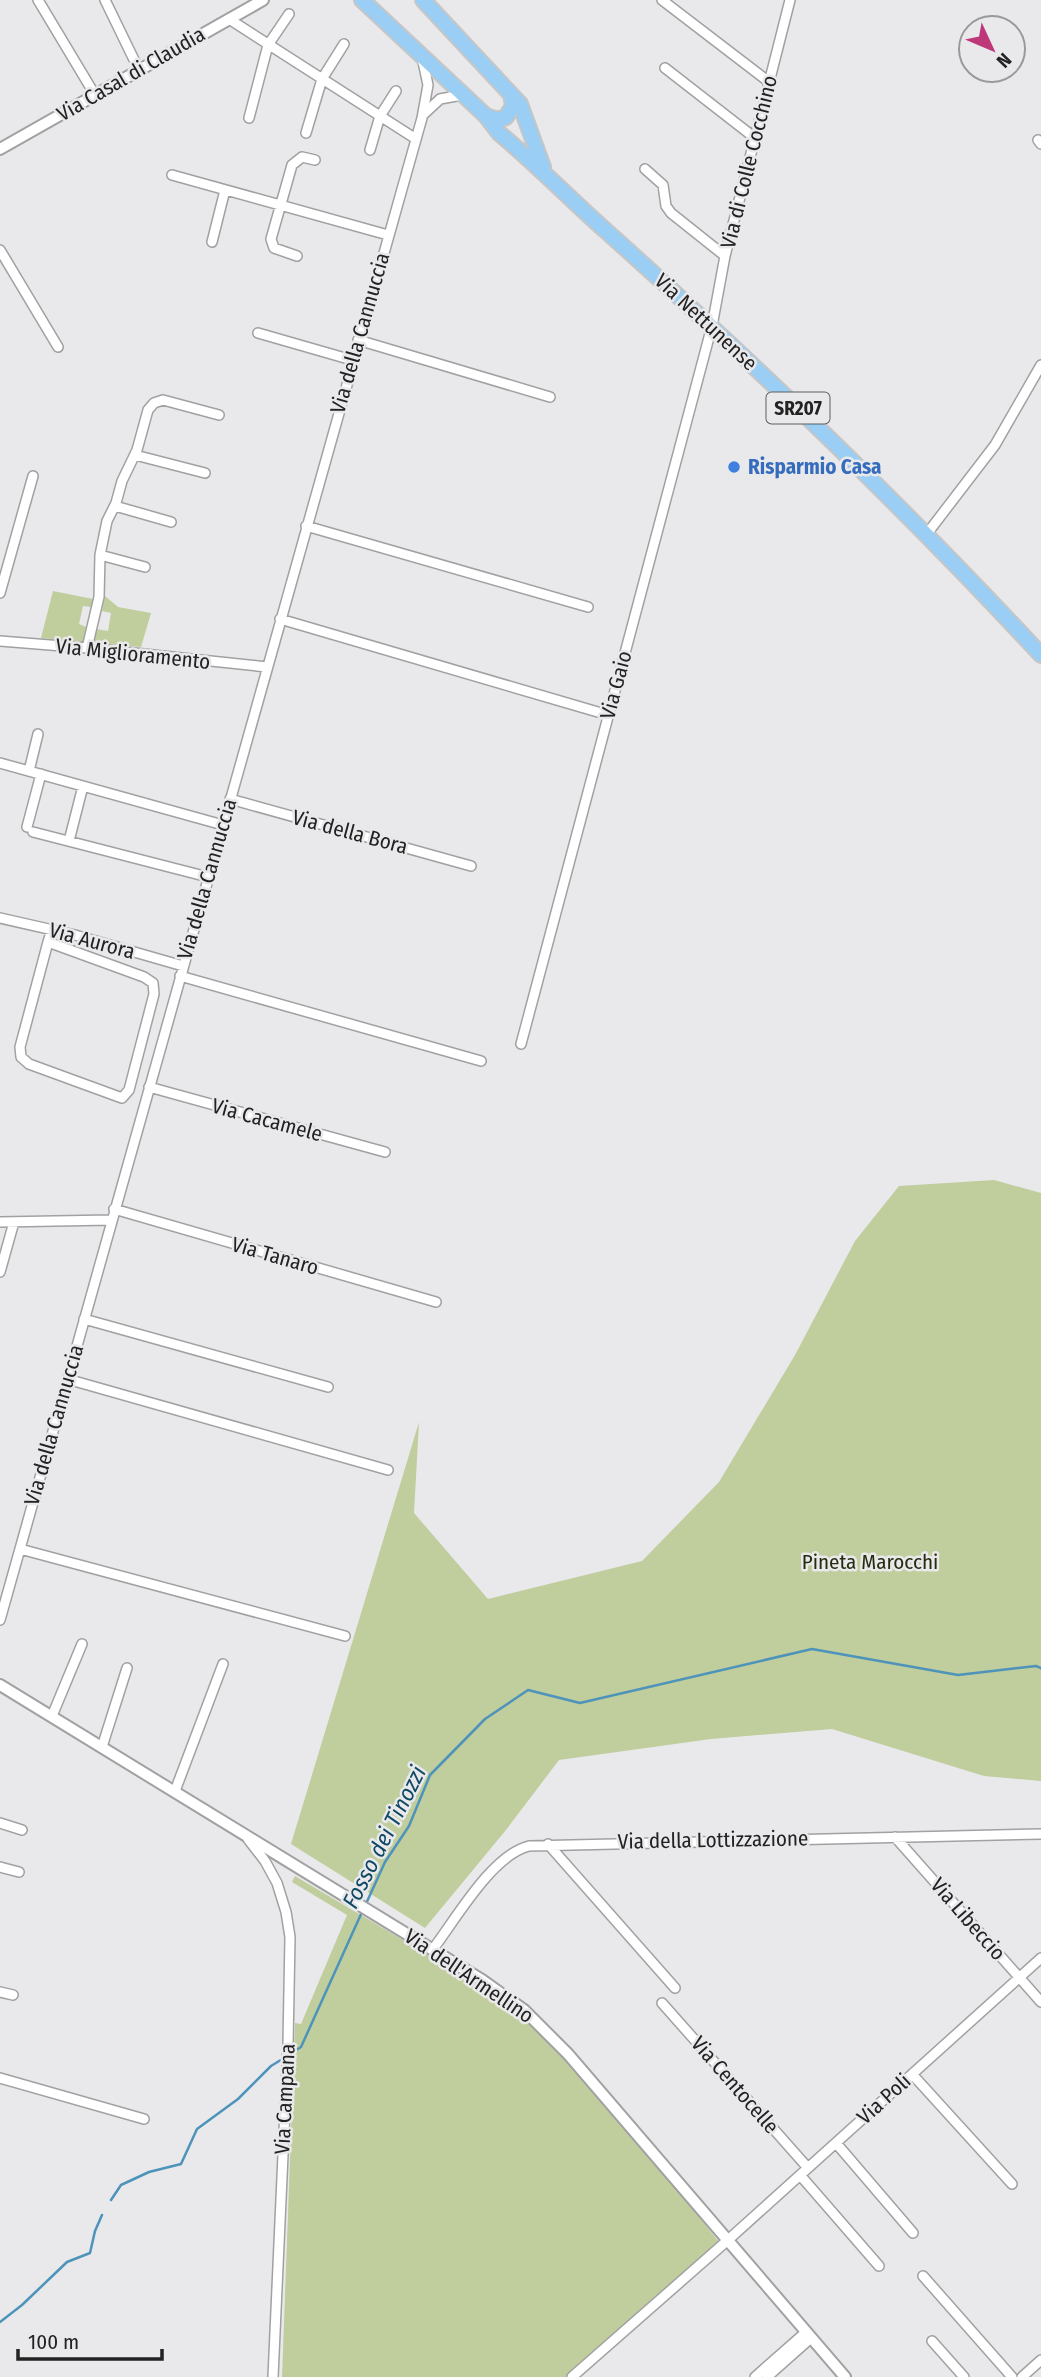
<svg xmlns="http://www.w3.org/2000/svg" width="1041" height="2377" font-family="'Fira Sans Condensed',sans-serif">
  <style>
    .green { fill: #c0cd9d }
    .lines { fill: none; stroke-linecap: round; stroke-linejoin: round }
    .stream { stroke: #4d93ba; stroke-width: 2.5 }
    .minor-casing { stroke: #a1a1a3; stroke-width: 12 }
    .tertiary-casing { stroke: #a1a1a3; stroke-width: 14 }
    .primary-casing { stroke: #c6c6c6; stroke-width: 18 }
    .minor { stroke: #fff; stroke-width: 9 }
    .tertiary { stroke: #fff; stroke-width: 10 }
    .primary { stroke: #9acef5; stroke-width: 14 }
    .shop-dot { fill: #3f7fe0; stroke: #e9e9eb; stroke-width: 2.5 }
    .labels { text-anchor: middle; stroke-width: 5; stroke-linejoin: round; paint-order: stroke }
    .shield { fill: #e9e9eb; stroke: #5e5e5f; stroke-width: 2 }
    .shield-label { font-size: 19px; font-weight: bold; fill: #222223 }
    .street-label { font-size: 21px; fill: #222223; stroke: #e9e9eb }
    .shop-label { font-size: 21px; font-weight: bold; fill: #366cbe; stroke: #e9e9eb; text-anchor: start }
    .park-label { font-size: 21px; fill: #262d0f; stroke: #e9e9eb }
    .water-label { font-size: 23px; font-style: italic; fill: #0e4864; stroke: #e9e9eb }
  </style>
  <rect width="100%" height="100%" fill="#e9e9eb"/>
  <path class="green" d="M53,591L93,599L91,607L83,606L79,624L86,627L83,642L41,638Z
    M105,596L118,607L151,613L141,647L93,643L96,629L108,631L111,613L102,611Z
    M994,1180L1041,1193V1781L984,1776L832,1729L711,1739L559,1760L506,1830L425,1928L291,1844L419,1422L414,1513L488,1599L642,1561L719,1482L795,1355L855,1241L899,1186Z
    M295,1876L511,2004L568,2055L719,2242L566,2377H282L295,2023L301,2024L347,1915L292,1882Z"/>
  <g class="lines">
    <path class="stream" d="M365,1906L385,1862L409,1826L430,1775L485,1719L528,1690L580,1703L812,1649L958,1675L1036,1666L1041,1668
      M290,2054L301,2047L362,1912
      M111,2200L121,2185L149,2172L181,2164L197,2129L238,2099L271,2066L284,2058
      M0,2322L22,2305L67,2262L90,2253L95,2231L102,2215"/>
    <defs>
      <path id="minor" d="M38,0L95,95
        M105,0L139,70
        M662,0L769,82
        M229,19L416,139
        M665,68L755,138
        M425,113L440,99L462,95
        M249,118L268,45L289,14
        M306,133L322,79L344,44
        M1038,140L1041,144
        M370,150L380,116L396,91
        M645,169L663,185L666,206L671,213L725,256
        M172,175L388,235
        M212,242L225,190
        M0,250L58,347
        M297,256L274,248L271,239L292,165L302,157L315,160
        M258,333L352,360
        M358,340L550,397
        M135,455L205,473
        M115,506L171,522
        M306,526L588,607
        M926,535L995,445L1041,365
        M100,555L145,567
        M0,593L33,476
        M280,619L608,715
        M0,641L87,648L267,667
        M87,648L99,597L100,555L107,521L116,503L122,481L137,450L148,410L154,403L163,400L219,415
        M0,763L223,825
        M29,771L38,734
        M230,799L471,866
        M27,827L41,774
        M33,832L208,877
        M69,841L83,786
        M0,918L75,935L183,966
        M48,942L144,977L153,983L154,994L129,1090L122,1098L29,1064L21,1057L20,1047L48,942L52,929
        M180,976L481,1061
        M521,1044L712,326L725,256L790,0
        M149,1087L385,1152
        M114,1209L436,1302
        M0,1222L111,1220
        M0,1272L14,1222
        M84,1319L328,1387
        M67,1379L388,1470
        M20,1549L345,1636
        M0,1620L422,118L428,85L422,57
        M52,1716L82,1644
        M102,1747L127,1668
        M175,1791L223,1664
        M0,1823L22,1830
        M895,1837L1041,2002
        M248,1839L265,1861L277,1883L286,1912L290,1937L288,2044L273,2377
        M548,1844L675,1988
        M0,1867L19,1872
        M433,1949C456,1919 492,1855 529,1846L1041,1834
        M0,1992L13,1995
        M662,2003L808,2168
        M912,2074L1012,2184
        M0,2078L144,2119
        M836,2143L913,2233
        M800,2175L879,2266
        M923,2276L1012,2377
        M932,2341L964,2377
        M572,2377L728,2240L1041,1958
        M755,2377L806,2332
        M767,2377L811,2338
        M1022,2377L1041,2360"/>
      <path id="tertiary" d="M0,149L263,0
        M0,1685L482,1980L524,2010L568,2054L845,2377"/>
      <path id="primary" d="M362,0L486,116L499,133C536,164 569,198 605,230C756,365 903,506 1041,655
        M423,0L520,104L543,167
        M486,116L498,120L506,117L513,106L511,94"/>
    </defs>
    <use href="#minor" class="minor-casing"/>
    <use href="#tertiary" class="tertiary-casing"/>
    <use href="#primary" class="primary-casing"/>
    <use href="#minor" class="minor"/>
    <use href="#tertiary" class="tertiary"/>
    <use href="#primary" class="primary"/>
  </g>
  <circle class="shop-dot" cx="734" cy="467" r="7"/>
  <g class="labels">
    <rect class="shield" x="766.5" y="392.5" width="63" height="31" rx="5"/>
    <g class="shield-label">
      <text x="798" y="415">SR207</text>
    </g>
    <g class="street-label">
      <text transform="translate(131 74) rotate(-30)" y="7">Via Casal di Claudia</text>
      <text transform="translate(749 162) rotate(-76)" y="7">Via di Colle Cocchino</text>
      <text transform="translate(706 322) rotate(43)" y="7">Via Nettunense</text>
      <text transform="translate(360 333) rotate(-74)" y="7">Via della Cannuccia</text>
      <text transform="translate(133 654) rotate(6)" y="7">Via Miglioramento</text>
      <text transform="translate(616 685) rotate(-75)" y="7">Via Gaio</text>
      <text transform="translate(350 832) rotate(15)" y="7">Via della Bora</text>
      <text transform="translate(207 879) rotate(-74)" y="7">Via della Cannuccia</text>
      <text transform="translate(92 941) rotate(15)" y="7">Via Aurora</text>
      <text transform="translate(267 1120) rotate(15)" y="7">Via Cacamele</text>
      <text transform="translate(275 1256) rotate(16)" y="7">Via Tanaro</text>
      <text transform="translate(54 1425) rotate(-74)" y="7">Via della Cannuccia</text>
      <text transform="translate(713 1840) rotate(-1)" y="7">Via della Lottizzazione</text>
      <text transform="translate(968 1919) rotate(49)" y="7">Via Libeccio</text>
      <text transform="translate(469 1976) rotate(34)" y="7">Via dell'Armellino</text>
      <text transform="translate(735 2085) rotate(49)" y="7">Via Centocelle</text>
      <text transform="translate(285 2099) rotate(-87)" y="7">Via Campana</text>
      <text transform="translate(884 2099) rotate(-42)" y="7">Via Poli</text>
    </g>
    <g class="shop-label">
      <text x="748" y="474">Risparmio Casa</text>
    </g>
    <g class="park-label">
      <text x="870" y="1569">Pineta Marocchi</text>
    </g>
    <g class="water-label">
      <text transform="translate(384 1837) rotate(-63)" y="8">Fosso dei Tinozzi</text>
    </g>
  </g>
  <g transform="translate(992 49) rotate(134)"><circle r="33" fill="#e9e9eb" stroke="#99999b" stroke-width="2"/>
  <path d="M0-5L12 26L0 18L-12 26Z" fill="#be3778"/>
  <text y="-10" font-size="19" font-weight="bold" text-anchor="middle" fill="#222223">N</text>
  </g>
  <path d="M18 2349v10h144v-10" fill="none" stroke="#222223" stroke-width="3.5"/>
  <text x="28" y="2349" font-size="21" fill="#222223" stroke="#e9e9eb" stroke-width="5" paint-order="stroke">100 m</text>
</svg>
